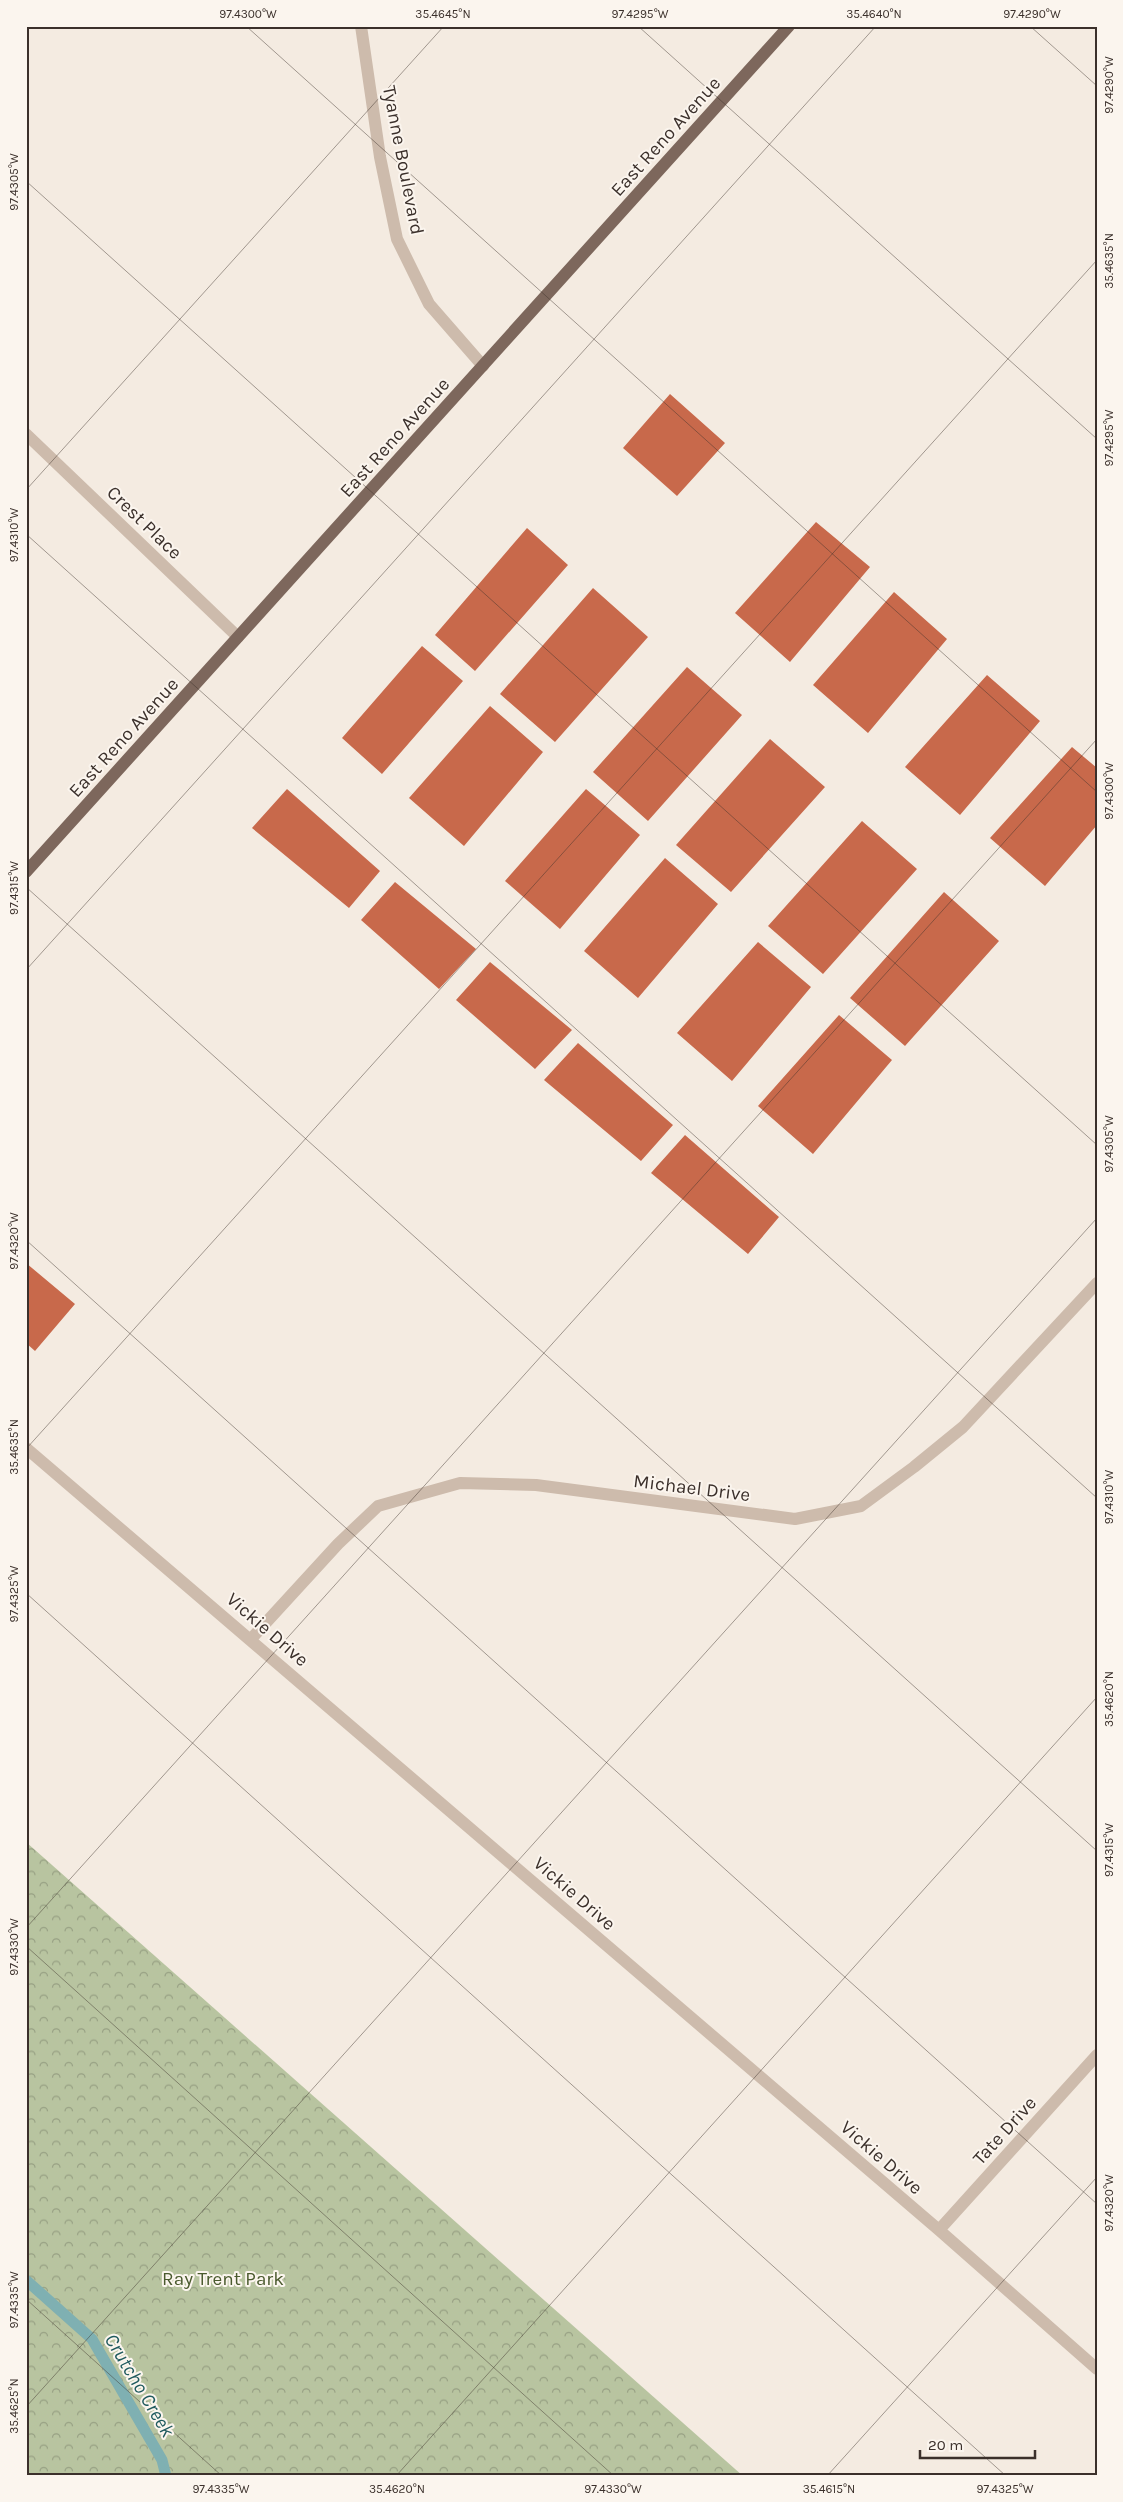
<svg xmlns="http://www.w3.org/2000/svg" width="1123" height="2502" font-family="Karla,sans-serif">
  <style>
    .park { fill: url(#park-crowns) }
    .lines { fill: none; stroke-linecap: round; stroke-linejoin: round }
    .stream { stroke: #7fb0b2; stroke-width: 11 }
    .building { fill: #c8694b }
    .minor { stroke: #cdbbac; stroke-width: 12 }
    .major { stroke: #7d675c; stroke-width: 12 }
    .ticks { fill: none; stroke: #3b302b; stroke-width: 1; stroke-opacity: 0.45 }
    .labels { text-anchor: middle; stroke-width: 4; stroke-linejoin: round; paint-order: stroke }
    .street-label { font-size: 19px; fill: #3b302b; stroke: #fbf5ee }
    .park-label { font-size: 19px; fill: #4a5a2e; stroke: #fbf5ee }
    .water-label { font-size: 20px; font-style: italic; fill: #1f5a5e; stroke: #fbf5ee }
    .neatline { fill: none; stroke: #3b302b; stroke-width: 2 }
    .ticks-label { font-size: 12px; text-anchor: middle; fill: #3b302b }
  </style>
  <defs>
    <pattern id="park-crowns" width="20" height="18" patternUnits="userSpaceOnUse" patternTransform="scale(1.25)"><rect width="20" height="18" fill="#b8c4a0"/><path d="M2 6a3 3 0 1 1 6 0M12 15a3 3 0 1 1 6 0" fill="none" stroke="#97a083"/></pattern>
  </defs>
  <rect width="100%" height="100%" fill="#f4ebe1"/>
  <path class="park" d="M26,1842L743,2476H26Z"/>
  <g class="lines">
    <path class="stream" d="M26,2280L92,2339L162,2460L166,2476"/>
  </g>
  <path class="building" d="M670,394L725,443L677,496L623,448Z
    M816,522L870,567L790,662L735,613Z
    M527,528L568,565L475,671L435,635Z
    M593,588L648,637L555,742L500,694Z
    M894,592L947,639L868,733L813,685Z
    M422,646L463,681L382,774L342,738Z
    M687,667L742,715L648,821L593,772Z
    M987,675L1040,721L960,815L905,767Z
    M490,706L543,752L464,846L409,798Z
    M770,739L825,787L731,892L676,845Z
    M1072,747L1097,768V825L1045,886L990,838Z
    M287,789L380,871L349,908L252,828Z
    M586,789L640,835L560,929L505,881Z
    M862,821L917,869L823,974L768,926Z
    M665,858L718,904L638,998L584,951Z
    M395,882L476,949L439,989L361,920Z
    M944,892L999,941L905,1046L850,998Z
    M758,942L811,987L732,1081L677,1033Z
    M490,962L572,1030L535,1069L456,1000Z
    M839,1015L892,1060L813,1154L758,1106Z
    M578,1043L673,1125L641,1161L544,1080Z
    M685,1135L779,1217L748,1254L651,1173Z
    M26,1263L75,1304L35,1351L26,1343Z"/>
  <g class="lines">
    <path class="minor" d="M361,26L380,157L397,239L429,304L483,366
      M26,434L238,637
      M26,1448L939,2230L1097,2369
      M251,1639L338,1544L378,1506L460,1483L536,1485L795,1519L861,1506L914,1467L963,1427L1097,1283
      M939,2230L1097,2055"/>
    <path class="major" d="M26,872L789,26"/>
  </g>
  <path class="ticks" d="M246,26L1097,792M638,26L1097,439M1030,26L1097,86M26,181L1097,1145M26,490L444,26M26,534L1097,1498M26,887L1097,1851M26,970L876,26M26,1240L1097,2204M26,1449L1097,260M26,1593L1006,2476M26,1928L1097,739M26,1946L614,2476M26,2299L222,2476M26,2407L1097,1218M396,2476L1097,1697M827,2476L1097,2177"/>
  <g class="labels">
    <g class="street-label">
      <text transform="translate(665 136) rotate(-48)" y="7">East Reno Avenue</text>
      <text transform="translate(404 160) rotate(79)" y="7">Tyanne Boulevard</text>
      <text transform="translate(394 437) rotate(-48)" y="7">East Reno Avenue</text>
      <text transform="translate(145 522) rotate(44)" y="7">Crest Place</text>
      <text transform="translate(123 737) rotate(-48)" y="7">East Reno Avenue</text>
      <text transform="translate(692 1487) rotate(7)" y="7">Michael Drive</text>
      <text transform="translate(268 1629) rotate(41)" y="7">Vickie Drive</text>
      <text transform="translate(575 1893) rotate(41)" y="7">Vickie Drive</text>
      <text transform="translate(1004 2130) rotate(-48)" y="7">Tate Drive</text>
      <text transform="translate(882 2157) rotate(41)" y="7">Vickie Drive</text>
    </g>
    <g class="park-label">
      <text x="223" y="2285">Ray Trent Park</text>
    </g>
    <g class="water-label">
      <text transform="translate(140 2385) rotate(59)" y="7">Crutcho Creek</text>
    </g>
  </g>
  <rect width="1123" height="2502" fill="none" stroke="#fbf5ee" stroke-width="55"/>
  <path d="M920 2450v8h115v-8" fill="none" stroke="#3b302b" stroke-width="2.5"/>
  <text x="928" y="2450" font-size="15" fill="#3b302b" stroke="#fbf5ee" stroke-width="4" paint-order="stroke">20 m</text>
  <rect x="28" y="28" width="1068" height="2446" class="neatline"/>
  <g class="ticks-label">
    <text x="248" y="18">97.4300°W</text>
    <text x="443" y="18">35.4645°N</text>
    <text x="640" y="18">97.4295°W</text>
    <text x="874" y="18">35.4640°N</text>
    <text x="1032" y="18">97.4290°W</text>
    <text transform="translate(1109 85) rotate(-90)" y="4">97.4290°W</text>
    <text transform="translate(14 182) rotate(-90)" y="4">97.4305°W</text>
    <text transform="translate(1109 261) rotate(-90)" y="4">35.4635°N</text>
    <text transform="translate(1109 438) rotate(-90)" y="4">97.4295°W</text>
    <text transform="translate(14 535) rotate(-90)" y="4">97.4310°W</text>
    <text transform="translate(1109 791) rotate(-90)" y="4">97.4300°W</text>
    <text transform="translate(14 888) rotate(-90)" y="4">97.4315°W</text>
    <text transform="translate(1109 1144) rotate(-90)" y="4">97.4305°W</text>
    <text transform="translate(14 1241) rotate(-90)" y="4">97.4320°W</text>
    <text transform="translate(14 1447) rotate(-90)" y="4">35.4635°N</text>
    <text transform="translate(1109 1497) rotate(-90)" y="4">97.4310°W</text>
    <text transform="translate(14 1594) rotate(-90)" y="4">97.4325°W</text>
    <text transform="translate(1109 1699) rotate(-90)" y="4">35.4620°N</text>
    <text transform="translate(1109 1850) rotate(-90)" y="4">97.4315°W</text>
    <text transform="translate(14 1947) rotate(-90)" y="4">97.4330°W</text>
    <text transform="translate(1109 2203) rotate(-90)" y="4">97.4320°W</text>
    <text transform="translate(14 2300) rotate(-90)" y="4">97.4335°W</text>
    <text transform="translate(14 2406) rotate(-90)" y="4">35.4625°N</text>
    <text x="221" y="2493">97.4335°W</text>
    <text x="397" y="2493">35.4620°N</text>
    <text x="613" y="2493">97.4330°W</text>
    <text x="829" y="2493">35.4615°N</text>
    <text x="1005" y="2493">97.4325°W</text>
  </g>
</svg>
